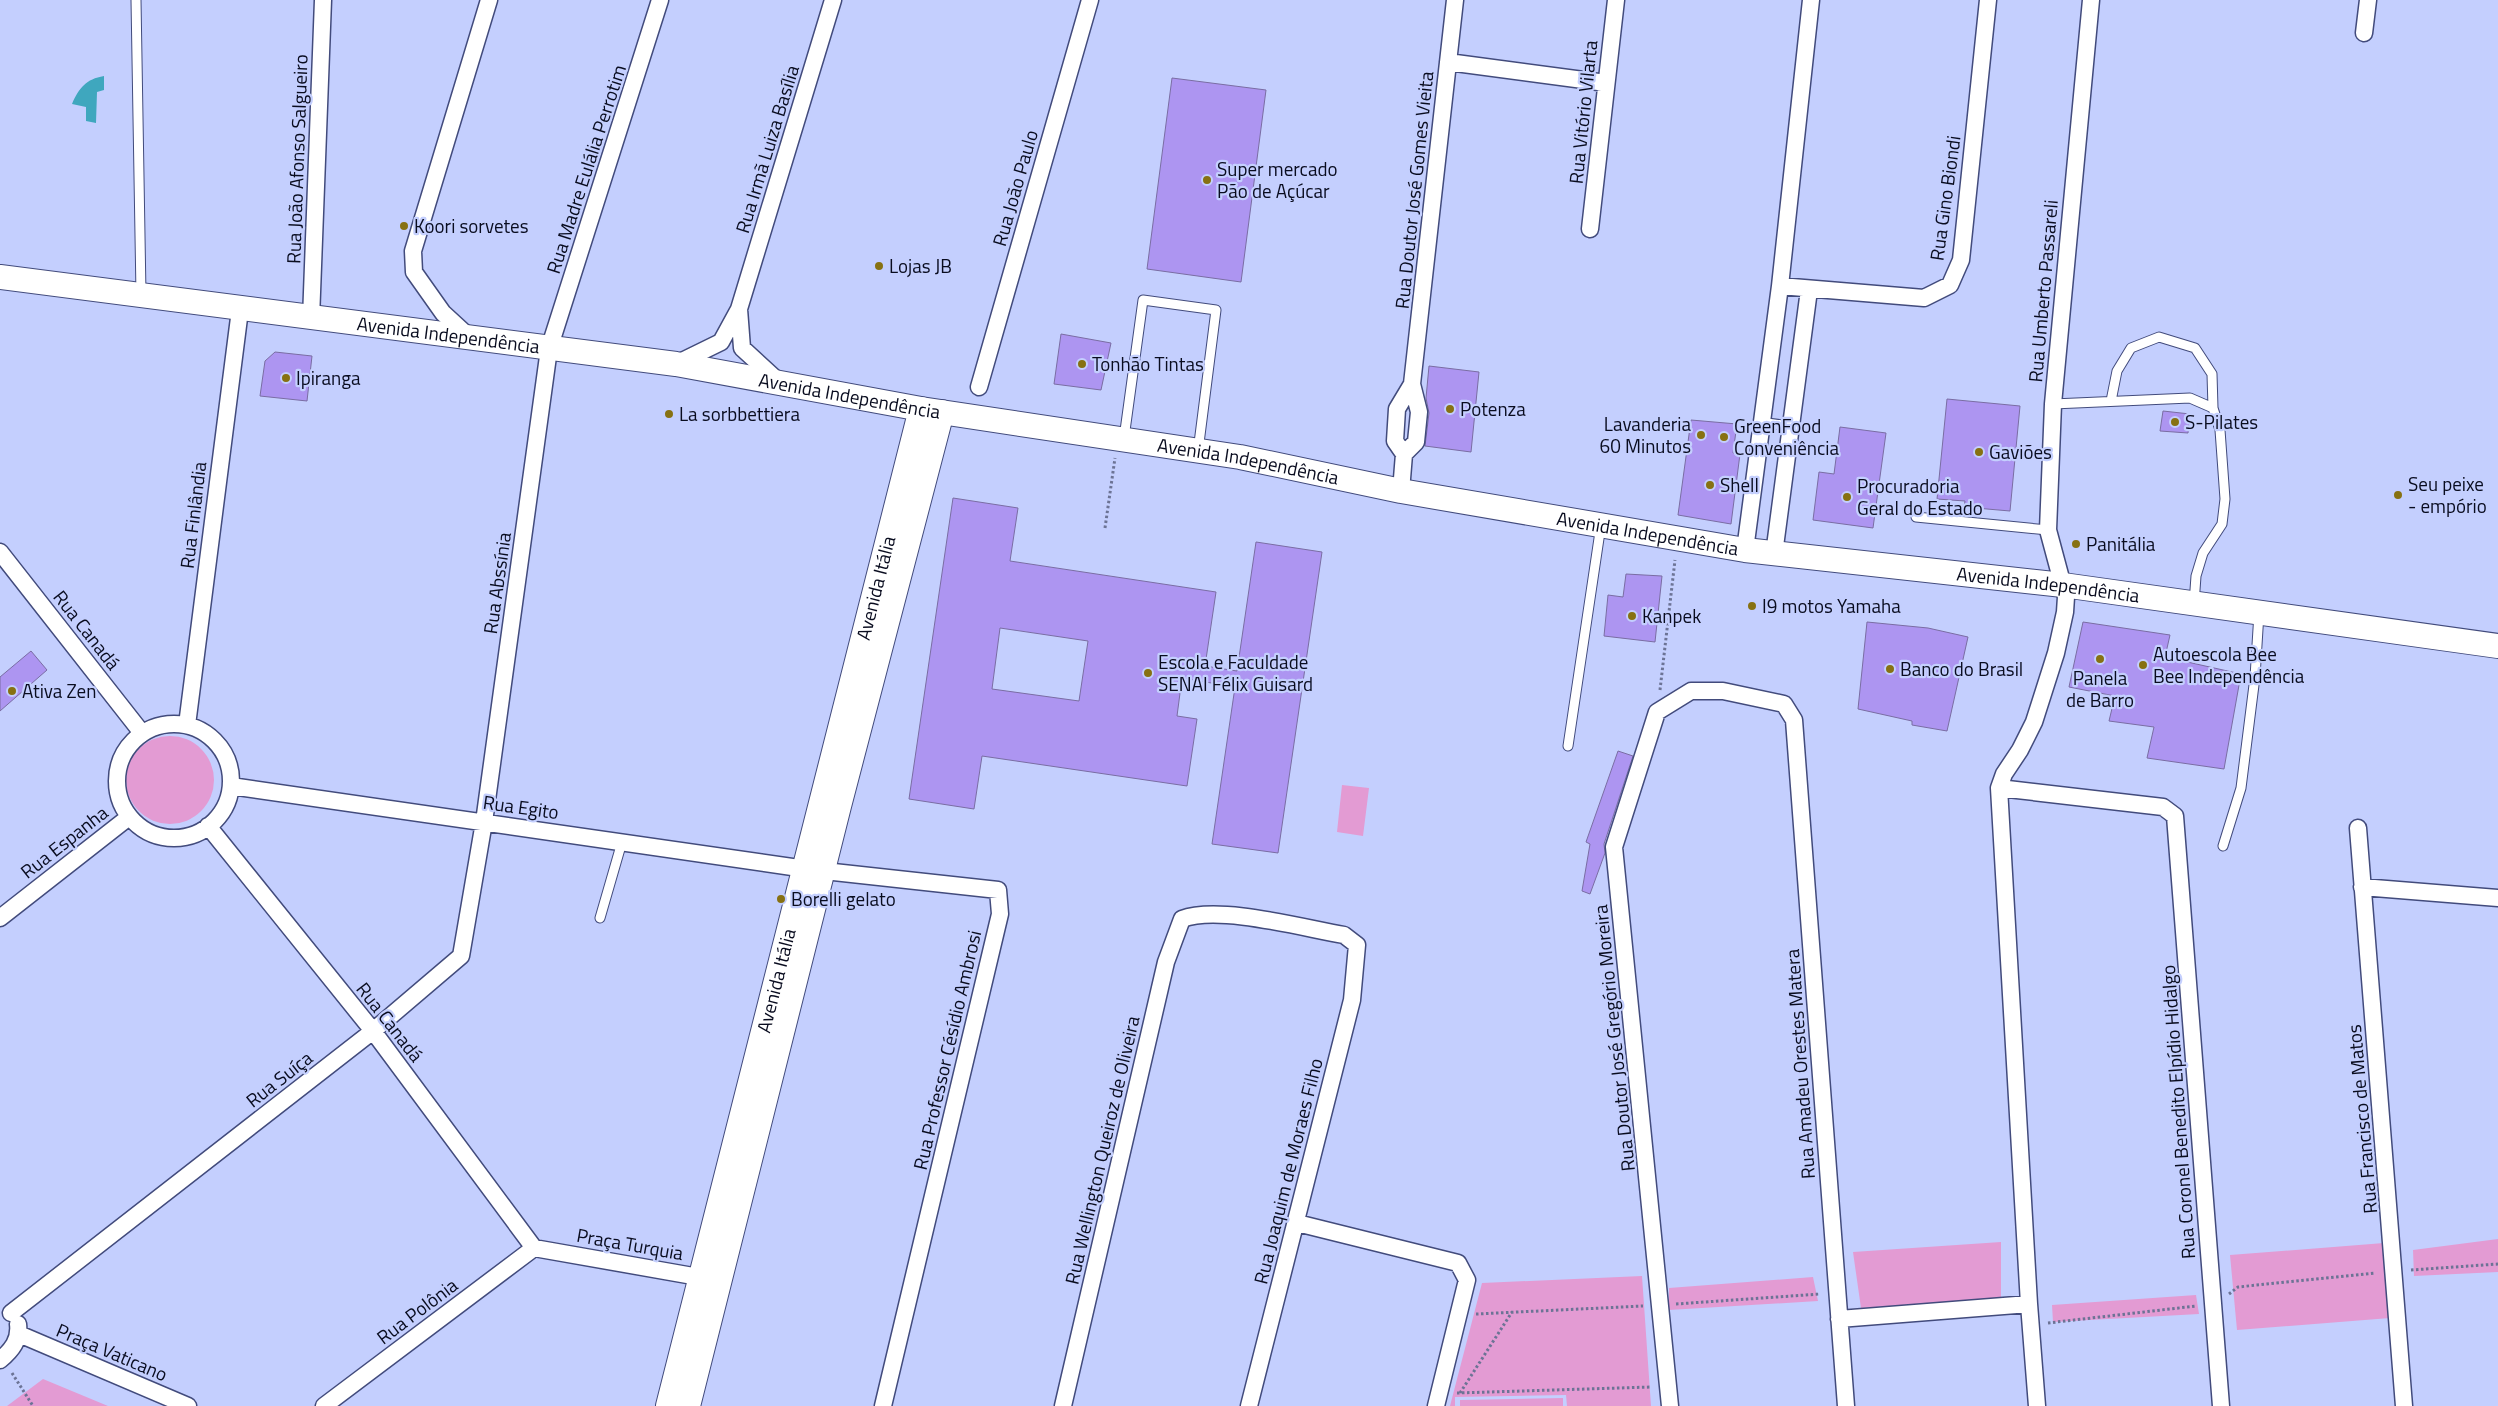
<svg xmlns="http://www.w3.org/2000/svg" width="2498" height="1406" font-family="'Titillium Web',sans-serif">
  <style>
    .green { fill: #e39bd3 }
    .water { fill: #3fa7be }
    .building { fill: #ad95f1; stroke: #7a6da3; fill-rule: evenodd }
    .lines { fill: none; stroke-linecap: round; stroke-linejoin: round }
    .lane-casing { stroke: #424b7c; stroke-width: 11 }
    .street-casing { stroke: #424b7c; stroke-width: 19 }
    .secondary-casing { stroke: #424b7c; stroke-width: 26 }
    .path { stroke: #6c7395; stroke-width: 3; stroke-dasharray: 2.5 2.5; stroke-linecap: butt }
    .lane { stroke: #fff; stroke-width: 9 }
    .street { stroke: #fff; stroke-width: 16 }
    .secondary { stroke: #fff; stroke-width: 24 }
    .poi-dot { fill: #877112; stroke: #c4cffe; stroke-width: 2 }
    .labels { text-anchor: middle; stroke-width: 4.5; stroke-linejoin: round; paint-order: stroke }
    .street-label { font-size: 19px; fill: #090c1f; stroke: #c4cffe }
    .poi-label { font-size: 19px; fill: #090c1f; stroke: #c4cffe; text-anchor: start }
  </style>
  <rect width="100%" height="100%" fill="#c4cffe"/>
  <path class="green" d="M126 780a44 44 0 1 1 88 0a44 44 0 1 1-88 0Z
    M1342,785L1369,788L1363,836L1337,832Z
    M2498,1239V1272L2414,1276L2413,1250Z
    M2001,1242V1298L1861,1308L1853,1252Z
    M2384,1243L2390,1318L2237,1330L2230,1255Z
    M1642,1276L1651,1406H1567L1566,1395L1455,1397V1406H1450L1482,1283Z
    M1813,1277L1818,1301L1669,1310V1288Z
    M2196,1295L2199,1314L2053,1322L2052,1305Z
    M43,1379L108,1406H7Z
    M1563,1398V1406H1460V1400Z"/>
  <path class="water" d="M104,76V90L97,92L96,123L86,121V107L72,104C79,88 86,79 104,76Z"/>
  <path class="building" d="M1172,78L1266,90L1241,282L1147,269Z
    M1061,334L1111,343L1101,390L1054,384Z
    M275,352L312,356L307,401L260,396L265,361Z
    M1429,366L1479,372L1471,452L1425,446L1429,413L1426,398Z
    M1947,399L2020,406L2010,511L1964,507L1965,501L1937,499Z
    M2163,411L2190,414L2188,433L2160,431Z
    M1691,420L1737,424L1733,453L1740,454L1731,524L1678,515Z
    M1840,427L1886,433L1873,528L1813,520L1819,472L1834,474Z
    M953,498L1018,508L1010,561L1216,592L1205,666L1237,671L1256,542L1322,552L1278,853L1212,844L1235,687L1182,678L1177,716L1197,719L1187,786L982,756L974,809L909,799ZM1000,628L1088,641L1079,701L992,689Z
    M1626,574L1662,576L1655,642L1604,636L1608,595L1623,597Z
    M1867,622L1928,628L1968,637L1947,731L1912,725V721L1858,709Z
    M2083,622L2170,635L2165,657L2241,674L2224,769L2147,758L2154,727L2109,721L2115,696L2069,687Z
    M31,651L47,670L0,711V677Z
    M1618,751L1633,756L1604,844L1605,853L1590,894L1582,891L1590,844L1586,842Z"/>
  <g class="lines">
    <defs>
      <path id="lane" d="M136,0L141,294
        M2111,401L2117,371L2131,348L2159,337L2195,348L2212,374L2213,408
        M2053,404L2190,398L2213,408L2220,430L2225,499L2222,524L2203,553L2196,576L2194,604
        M1760,422L1790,426
        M1124,438L1143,300L1216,310L1198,451
        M1916,517L2048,530
        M1568,746L1601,525
        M2223,846L2241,788L2255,677L2259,613
        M600,918L622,842"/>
      <path id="street" d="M2364,33L2368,0
        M1448,62L1606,83
        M1590,229L1616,0
        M1780,286L1924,298L1950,285L1961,260L1988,0
        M739,309L742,348L779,382
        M311,319L323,0
        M468,336L443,313L414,272L413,251L489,0
        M676,364L721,342L739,309L833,0
        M979,387L1090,0
        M1404,454L1416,442L1419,412L1412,384L1455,0
        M1401,491L1404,454L1395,441L1397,409L1412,384
        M1745,550L1780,286L1811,0
        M0,552L142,733
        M1774,554L1809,290
        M117 781a57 57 0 1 1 114 0a57 57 0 1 1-114 0Z
        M187,725L240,310
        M231,786L806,869L998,890L1000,914L883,1406
        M1999,788L2163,807L2175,816L2221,1406
        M208,826L373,1031L534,1248
        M2358,828L2404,1406
        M2362,887L2498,898
        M0,918L129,817
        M1297,1223L1458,1263L1467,1280L1436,1406
        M534,1248L710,1279
        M11,1313L373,1031L461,956L484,822L549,349L660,0
        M1839,1319L2029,1304
        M19,1334L188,1406
        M0,1360C12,1350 20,1340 18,1324
        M324,1406L534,1248
        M1063,1406L1166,962L1182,919C1219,905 1303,928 1344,935L1357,945L1352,1000L1249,1406
        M1670,1406L1614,847L1657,712L1691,691H1723L1784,704L1794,720L1846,1406
        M2037,1406L2029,1304L1999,788L2004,774L2020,750L2034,722L2056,653L2065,612L2066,597L2048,530L2053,404L2091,0"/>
      <g id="secondary">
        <path id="s1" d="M0,277L676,364L921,409L1240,457L1401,491L1745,550L2063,585L2498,646"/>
        <path id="s2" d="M668,1406L921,409"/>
        <path d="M688,1406L839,806L942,412"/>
      </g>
    </defs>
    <use href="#lane" class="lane-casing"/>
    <use href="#street" class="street-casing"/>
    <use href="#secondary" class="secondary-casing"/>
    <path class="path" d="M1105,528L1115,458
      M1660,690L1675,560
      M2411,1270L2498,1264
      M2229,1294L2238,1287L2375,1273
      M1676,1304L1820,1294
      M1476,1314L1643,1306
      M2048,1323L2196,1306
      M12,1373L33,1406
      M1457,1393L1651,1387
      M1460,1393L1512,1312"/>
    <use href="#lane" class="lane"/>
    <use href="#street" class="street"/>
    <use href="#secondary" class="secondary"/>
  </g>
  <g class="poi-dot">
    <circle cx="1207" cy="180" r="5"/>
    <circle cx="404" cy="226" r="5"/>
    <circle cx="879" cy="266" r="5"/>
    <circle cx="1082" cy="364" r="5"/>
    <circle cx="286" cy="378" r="5"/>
    <circle cx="1450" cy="409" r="5"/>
    <circle cx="669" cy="414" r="5"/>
    <circle cx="2175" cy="422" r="5"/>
    <circle cx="1701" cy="435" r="5"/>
    <circle cx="1724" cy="437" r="5"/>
    <circle cx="1979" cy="452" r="5"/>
    <circle cx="1710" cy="485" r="5"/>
    <circle cx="2398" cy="495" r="5"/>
    <circle cx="1847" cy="497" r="5"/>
    <circle cx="2076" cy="544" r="5"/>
    <circle cx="1752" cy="606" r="5"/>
    <circle cx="1632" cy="616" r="5"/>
    <circle cx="2100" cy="659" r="5"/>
    <circle cx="2143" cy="665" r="5"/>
    <circle cx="1890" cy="669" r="5"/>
    <circle cx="1148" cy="673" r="5"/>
    <circle cx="12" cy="691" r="5"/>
    <circle cx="781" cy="899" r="5"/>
  </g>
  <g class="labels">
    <g class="street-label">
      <text transform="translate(1583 112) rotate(-84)" y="7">Rua Vitório Vilarta</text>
      <text transform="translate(767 149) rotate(-73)" y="7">Rua Irmã Luiza Basília</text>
      <text transform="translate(297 159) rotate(-88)" y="7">Rua João Afonso Salgueiro</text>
      <text transform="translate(586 169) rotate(-72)" y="7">Rua Madre Eulália Perrotim</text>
      <text transform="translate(1015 188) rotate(-74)" y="7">Rua João Paulo</text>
      <text transform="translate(1414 190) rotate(-84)" y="7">Rua Doutor José Gomes Vieita</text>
      <text transform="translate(1945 198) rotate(-82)" y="7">Rua Gino Biondi</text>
      <text transform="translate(2043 291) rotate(-85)" y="7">Rua Umberto Passareli</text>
      <text dy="7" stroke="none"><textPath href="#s1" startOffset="452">Avenida Independência</textPath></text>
      <text dy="7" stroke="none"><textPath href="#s1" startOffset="858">Avenida Independência</textPath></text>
      <text dy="7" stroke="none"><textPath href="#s1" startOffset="1262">Avenida Independência</textPath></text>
      <text transform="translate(193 515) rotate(-83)" y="7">Rua Finlândia</text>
      <text dy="7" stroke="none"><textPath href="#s1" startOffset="1668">Avenida Independência</textPath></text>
      <text transform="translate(497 583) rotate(-82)" y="7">Rua Abssínia</text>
      <text dy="7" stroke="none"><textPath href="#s1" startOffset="2072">Avenida Independência</textPath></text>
      <text dy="7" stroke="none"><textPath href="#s2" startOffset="844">Avenida Itália</textPath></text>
      <text transform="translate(87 630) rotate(52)" y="7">Rua Canadá</text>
      <text transform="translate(521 807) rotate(8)" y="7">Rua Egito</text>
      <text transform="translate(64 842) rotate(-38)" y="7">Rua Espanha</text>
      <text dy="7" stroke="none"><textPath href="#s2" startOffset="439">Avenida Itália</textPath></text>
      <text transform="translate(390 1022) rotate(52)" y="7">Rua Canadá</text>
      <text transform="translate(1614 1038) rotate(-96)" y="7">Rua Doutor José Gregório Moreira</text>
      <text transform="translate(947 1050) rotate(-77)" y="7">Rua Professor Césídio Ambrosi</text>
      <text transform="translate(1800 1064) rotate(-94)" y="7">Rua Amadeu Orestes Matera</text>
      <text transform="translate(279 1079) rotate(-38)" y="7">Rua Suíça</text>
      <text transform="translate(2178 1112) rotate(-94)" y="7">Rua Coronel Benedito Elpídio Hidalgo</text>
      <text transform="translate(2362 1119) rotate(-95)" y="7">Rua Francisco de Matos</text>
      <text transform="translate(1102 1150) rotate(-77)" y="7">Rua Wellington Queiroz de Oliveira</text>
      <text transform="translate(1288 1171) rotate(-76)" y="7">Rua Joaquim de Moraes Filho</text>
      <text transform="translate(630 1244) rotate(10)" y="7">Praça Turquia</text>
      <text transform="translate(417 1311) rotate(-37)" y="7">Rua Polônia</text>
      <text transform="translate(112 1352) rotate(23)" y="7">Praça Vaticano</text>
    </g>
    <g class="poi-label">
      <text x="1217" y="176">Super mercado<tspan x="1217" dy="22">Pão de Açúcar</tspan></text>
      <text x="414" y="233">Koori sorvetes</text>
      <text x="889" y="273">Lojas JB</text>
      <text x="1092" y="371">Tonhão Tintas</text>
      <text x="296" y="385">Ipiranga</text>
      <text x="1460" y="416">Potenza</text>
      <text x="679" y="421">La sorbbettiera</text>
      <text x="2185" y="429">S-Pilates</text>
      <text x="1691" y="431" text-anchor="end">Lavanderia<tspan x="1691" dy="22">60 Minutos</tspan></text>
      <text x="1734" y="433">GreenFood<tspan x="1734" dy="22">Conveniência</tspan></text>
      <text x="1989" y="459">Gaviões</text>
      <text x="2408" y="491">Seu peixe<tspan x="2408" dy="22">- empório</tspan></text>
      <text x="1720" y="492">Shell</text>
      <text x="1857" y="493">Procuradoria<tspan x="1857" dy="22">Geral do Estado</tspan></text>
      <text x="2086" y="551">Panitália</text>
      <text x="1762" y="613">I9 motos Yamaha</text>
      <text x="1642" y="623">Kanpek</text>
      <text x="2153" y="661">Autoescola Bee<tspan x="2153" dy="22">Bee Independência</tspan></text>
      <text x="1158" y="669">Escola e Faculdade<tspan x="1158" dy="22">SENAI Félix Guisard</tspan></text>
      <text x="1900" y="676">Banco do Brasil</text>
      <text x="2100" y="685" text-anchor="middle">Panela<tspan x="2100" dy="22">de Barro</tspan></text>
      <text x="22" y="698">Ativa Zen</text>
      <text x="791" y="906">Borelli gelato</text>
    </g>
  </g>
</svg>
